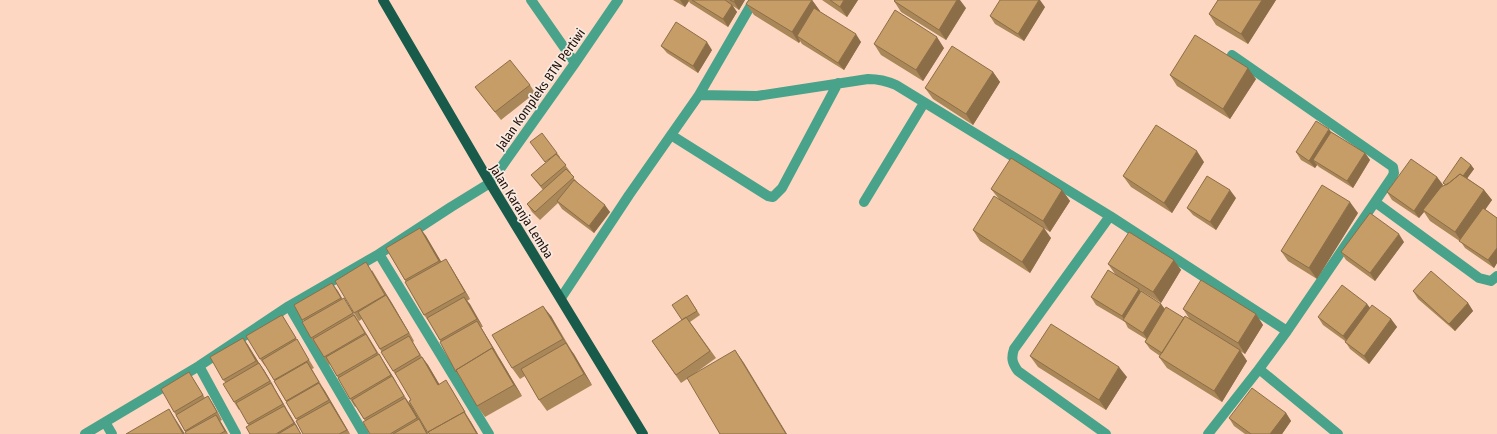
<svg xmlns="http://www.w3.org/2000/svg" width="1497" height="434" font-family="'Fira Sans Condensed',sans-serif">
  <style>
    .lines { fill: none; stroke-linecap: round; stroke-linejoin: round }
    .minor { stroke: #49a28a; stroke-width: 10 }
    .major { stroke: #195b4a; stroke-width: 10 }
    .wall { fill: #aa8759 }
    .shaded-wall { fill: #8b6e48 }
    .building { fill: #c69d67; stroke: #8b6e48 }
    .labels { text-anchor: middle; stroke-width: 3.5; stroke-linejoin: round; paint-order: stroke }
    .street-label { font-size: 13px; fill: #210d01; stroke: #f7eae3 }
  </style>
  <rect width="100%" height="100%" fill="#fdd7c1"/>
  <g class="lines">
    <path class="minor" d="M531,0L575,63
      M1232,55L1393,167L1394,173L1392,177L1375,202
      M699,95L754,0
      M671,135L768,196L773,197L782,188L838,83
      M864,202L924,103
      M379,254L489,434
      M561,298L629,195L699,95L757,96L868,79C878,79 887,81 896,85L1110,216
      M289,306L364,434
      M199,366L236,434
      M1259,369L1338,434
      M105,422L112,434
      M85,434L199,366L289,306L379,254L451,207L490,183L575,63L618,0
      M1106,434L1018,371C1012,363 1011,358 1014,349L1110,216L1287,331
      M1208,434L1259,369L1287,331L1375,202L1479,278L1491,281L1497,276"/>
    <path class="major" d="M383,0L490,183L643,434"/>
  </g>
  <path class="wall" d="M673,0H745L739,10L733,6L737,12L728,27L690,3L689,1L685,7Z
    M812,0L820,11H819L861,42L844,70L802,44L800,41L799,43L754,15L746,4Z
    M822,0H858L847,17Z
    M1218,0H1276L1248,44L1216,25L1209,14Z
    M894,1L966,8L946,40L901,12Z
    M1045,7L1024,41L995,24L990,16Z
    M874,44L944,48L923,81L881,55Z
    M661,46L712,50L698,73L667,53Z
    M993,72L1000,82L973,125L933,99L925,88Z
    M1170,75L1256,79L1230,119L1177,86Z
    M530,85L535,93L501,120L475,87Z
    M1331,132L1365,153L1370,160L1353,188L1319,167L1317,165L1315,168L1301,160L1296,152Z
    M557,153L560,157V158L571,173L570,174L578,183L610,212L594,233L562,209L558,203L540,220L532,212L527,204L543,190L531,175Z
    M1204,162L1172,213L1131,187L1123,176Z
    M1471,165L1474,169L1467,178L1484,190L1492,200L1485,209L1497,218V263L1494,268L1465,248L1461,242L1430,221L1424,212L1419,218L1392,200L1387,192L1437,177L1443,185L1441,187L1445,185L1443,183Z
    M991,189L1062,190L1070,201L1050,232L1015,210L1051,238L1030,273L980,241L973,230L999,199Z
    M1236,198L1216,230L1193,215L1187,208Z
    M1358,213L1317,279L1288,261L1281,251Z
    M420,228L426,236L441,262L451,267L470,299L467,301L483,327H481L522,396L485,417L477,406L461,378L456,372L441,342L430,323L424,315L406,282L386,248Z
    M1404,242L1375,281L1346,260L1341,252Z
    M1174,260L1181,270L1161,303L1140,290L1141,291L1161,304L1165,309L1184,318H1189L1183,309L1256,314L1263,325L1245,354L1240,351L1247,361L1222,402L1167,368L1159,357L1160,356L1150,349L1145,342L1146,339L1128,328L1125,322L1096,305L1091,297L1115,274L1108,264Z
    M372,270L414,341L413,342L422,357L428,365L439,384L451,388L478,434H429L409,401L411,400L398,378L393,371L362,319L359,321L354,313Z
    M332,283L342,299L349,306L360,323L428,434H370L365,421L356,406L355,407L350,399L330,364L329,365L311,338L304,321L294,305Z
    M1413,291L1468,303L1473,311L1455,331L1418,299Z
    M687,295L700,315L690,322L716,358L694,374L744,363L687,379L681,383L652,341L682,320Z
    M1367,304L1370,308L1391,319L1397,327L1369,364L1350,349L1345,341L1323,325L1318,317Z
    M282,315L287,323L314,368L312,369L350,434H303L297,420L274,381H275L266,366H265L260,359Z
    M551,316L592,385L547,411L539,400L525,376L520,379L512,368Z
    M243,338L248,345L259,363L264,370L301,434H250L249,426L240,409L239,410L234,402L225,382L223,380Z
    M1030,356L1127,377L1106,410L1038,367Z
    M194,380L205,398L208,396L213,404L222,420L220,421L228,434H186V432L174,412Z
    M1286,413L1291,421L1282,434H1245L1234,426L1229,418Z"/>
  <path class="shaded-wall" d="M680,0H688L689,1L685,7Z
    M735,0H745L739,10L734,2Z
    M812,0L820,11L802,39L797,36L800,41L799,43L792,32Z
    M844,0H858L847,17L840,7Z
    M957,0H960L966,8L946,40L939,30Z
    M1039,0H1040L1045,7L1024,41L1018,34Z
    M1262,0H1276L1248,44L1241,34Z
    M732,5L737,12L728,27L723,19Z
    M856,34L861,42L844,70L838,63Z
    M937,37L944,48L923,81L916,70Z
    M707,42L712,50L698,73L693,66Z
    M1248,68L1256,79L1230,119L1223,109Z
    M993,72L1000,82L973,125L966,114Z
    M1329,129L1335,137L1313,160L1317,165L1315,168L1309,161Z
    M1197,151L1204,162L1172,213L1164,203Z
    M1365,153L1370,160L1353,188L1347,181Z
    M1471,165L1474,169L1456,194L1453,190Z
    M1437,177L1443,185L1424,211L1423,210L1424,212L1419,218L1414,211Z
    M1062,190L1070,201L1050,232L1043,221Z
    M1230,190L1236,198L1216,230L1210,222Z
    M1484,190L1492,200L1462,243L1461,241L1455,232Z
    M1350,202L1358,213L1317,279L1309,268Z
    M605,205L610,212L594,233L589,226Z
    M420,228L426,236L445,268L439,261Z
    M1044,228L1051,238L1030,273L1022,262Z
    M1399,234L1404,242L1375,281L1370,273Z
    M1497,248V263L1494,268L1488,260Z
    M446,259L451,267L470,299L465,292Z
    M1174,260L1181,270L1161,303L1153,292Z
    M366,262L392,303L414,341L409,333Z
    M332,283L338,291L346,305L341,298Z
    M1139,289L1145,297L1126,322L1122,316Z
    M464,297L470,304L483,327L477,319Z
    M1468,303L1473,311L1455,331L1449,324Z
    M1161,304L1166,311L1148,340L1143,333Z
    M1367,304L1373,312L1349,344L1343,336Z
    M543,306L551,316L567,345L574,354L592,385L584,374Z
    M1256,314L1263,325L1245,354L1238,343Z
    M354,315L371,342L382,361L377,353Z
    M1391,319L1397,327L1369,364L1364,356Z
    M477,321L482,329L499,357L494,350Z
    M243,338L248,345L262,368L256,361Z
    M492,348L500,359L522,396L514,385Z
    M735,350L744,363L787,434H786Z
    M1240,350L1247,361L1222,402L1214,391Z
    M379,354L384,362L397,383L391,375Z
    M422,357L428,365L444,392L438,385Z
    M259,363L264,370L275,388L270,381Z
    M1119,367L1127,377L1106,410L1099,400Z
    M271,383L276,391L288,411L283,404Z
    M319,383L325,391L350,434L347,430Z
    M208,396L213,404L222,420L217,412Z
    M405,398L411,405L428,434H427Z
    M284,406L289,413L300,431L294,423Z
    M169,409L176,420L185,434H183Z
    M464,412L471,422L478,434H477Z
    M1286,413L1291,421L1282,434H1270Z
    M216,415L221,422L228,434L225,431Z"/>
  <path class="building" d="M692,0H725L732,5L723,19Z
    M730,0H735L734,2Z
    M749,0H812L792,32L746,4Z
    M830,0H844L840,7Z
    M895,0H957L939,30L894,1Z
    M1000,0H1039L1018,34L990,16Z
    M1218,0H1262L1241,34L1209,14Z
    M814,8L856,34L838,63L797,36Z
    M895,10L937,37L916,70L874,44Z
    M676,22L707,42L693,66L661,46Z
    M1195,35L1248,68L1223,109L1170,75Z
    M952,46L993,72L966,114L925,88Z
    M510,60L530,85L495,112L475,87Z
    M1316,121L1329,129L1309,161L1296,152Z
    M1156,125L1197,151L1164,203L1123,176Z
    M1331,132L1365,153L1347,181L1313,160Z
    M542,133L557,153L545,162L530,142Z
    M556,154L566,165L541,186L531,175Z
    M1461,157L1471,165L1463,176L1460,174L1449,183L1446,185L1443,183Z
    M1011,158L1062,190L1043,221L991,189Z
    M1411,159L1437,177L1414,211L1387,192Z
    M566,169L574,177L535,212L527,204Z
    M1460,174L1484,190L1455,232L1423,210L1441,187L1449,183Z
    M1207,176L1230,190L1210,222L1187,208Z
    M574,180L605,205L589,226L557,201Z
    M1322,185L1350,202L1309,268L1281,251Z
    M994,196L1044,228L1022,262L973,230Z
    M1483,208L1497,218V248L1488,260L1459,241Z
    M1370,213L1399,234L1370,273L1341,252Z
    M420,228L439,261L405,280L386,248Z
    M1129,232L1174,260L1153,292L1108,264Z
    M446,259L465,292L424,315L405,282Z
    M366,262L385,295L354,313L335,281Z
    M1108,270L1139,289L1122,316L1091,297Z
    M1431,271L1468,303L1449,324L1413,291Z
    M1201,280L1256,314L1238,343L1183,309Z
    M332,283L341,298L302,320L294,305Z
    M1342,285L1367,304L1343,336L1318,317Z
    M1141,291L1161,304L1143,333L1123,320Z
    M386,295L409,333L380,349L358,312Z
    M687,295L697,311L682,320L672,305Z
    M464,297L477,319L440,340L427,318Z
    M344,298L353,313L311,338L302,322Z
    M1372,305L1391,319L1364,356L1345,342Z
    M543,306L563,339L512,368L492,335Z
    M1166,307L1184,318L1162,353L1145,342Z
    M282,315L296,338L260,359L246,336Z
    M354,315L365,333L324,357L313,339Z
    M1185,316L1240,350L1214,391L1159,357Z
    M686,317L710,351L676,375L652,341Z
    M477,321L494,350L492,348L456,370L457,371L456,372L440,342Z
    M1051,324L1119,367L1099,400L1030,356Z
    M366,334L377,353L337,376L326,357Z
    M409,336L420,355L393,371L381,352Z
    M243,338L256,361L223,380L210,357Z
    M297,339L309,360L274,380L262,360Z
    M566,343L584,374L539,400L521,369Z
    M492,348L514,385L477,406L456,370Z
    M735,350L786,434H720L687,378Z
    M379,354L391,375L350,399L338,378Z
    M422,357L438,385L446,380L465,412H464L428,432L429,433H428L409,401L411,400L395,373Z
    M307,362L319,382L286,401L274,381Z
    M259,363L270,381L234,402L223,384Z
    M189,372L203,395L174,412L161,389Z
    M392,376L404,396L364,419L352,400Z
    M271,383L283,404L248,424L236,403Z
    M319,383L329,400L296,419L286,402Z
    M1252,388L1286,413L1270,434H1251L1229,418Z
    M208,396L217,412L185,431L176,415Z
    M405,398L417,418L390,434H370L363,422Z
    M330,402L347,430L339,434H303L296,421Z
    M284,406L294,423L276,434H250L246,427Z
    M169,409L183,434H126Z
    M464,412L477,434H430L428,432Z
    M216,415L225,431L220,434H186L185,432Z
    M419,419L427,434H393Z
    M295,424L301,434H278Z"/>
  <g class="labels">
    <g class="street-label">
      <text transform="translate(540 89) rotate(-55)" y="5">Jalan Kompleks BTN Pertiwi</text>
      <text transform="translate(522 211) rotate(58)" y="5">Jalan Karanja Lemba</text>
    </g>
  </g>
</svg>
